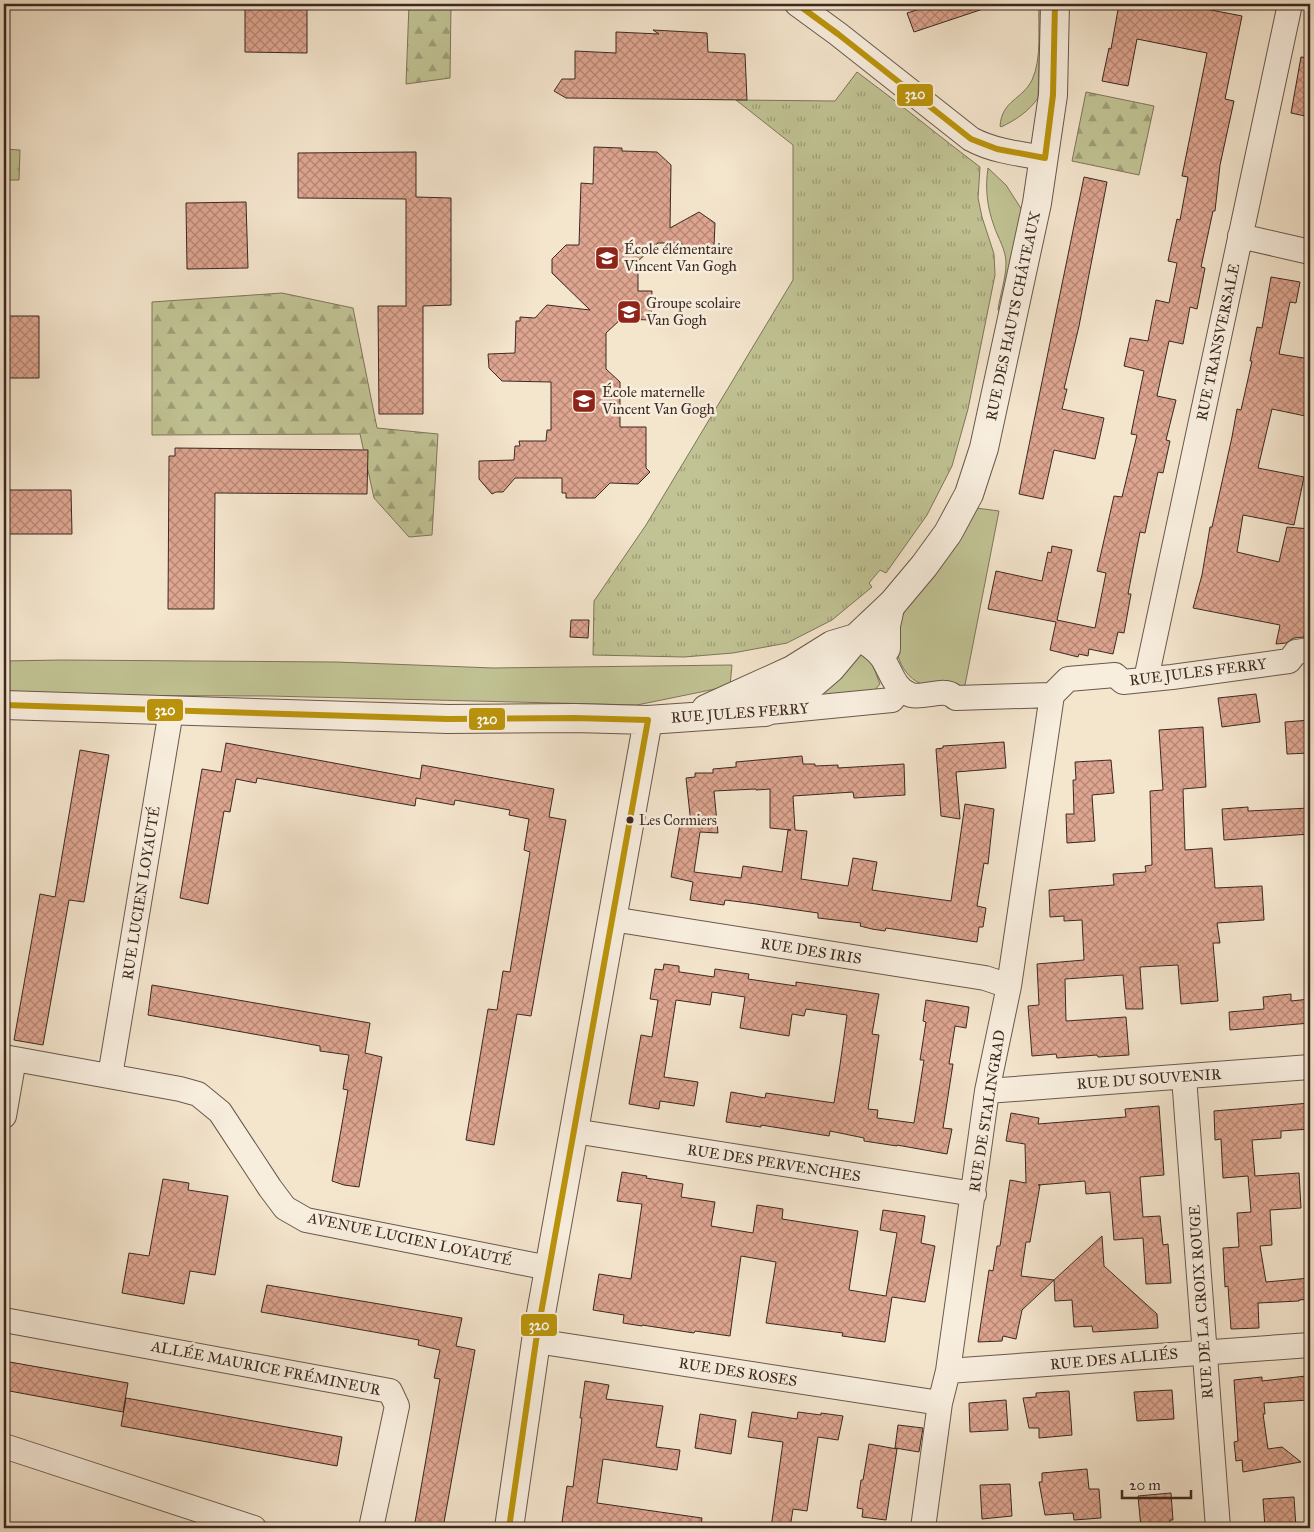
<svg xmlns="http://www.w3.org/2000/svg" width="1314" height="1532" font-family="'IM FELL Great Primer',serif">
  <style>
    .grass { fill: #c1c394; stroke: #7e765a }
    .forest { fill: url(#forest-firs); stroke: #7e765a }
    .park { fill: url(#park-tufts); stroke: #7e765a }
    .building { fill: url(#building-cross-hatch); stroke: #3c2921; fill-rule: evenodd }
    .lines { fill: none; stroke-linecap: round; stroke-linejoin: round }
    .minor-casing { stroke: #6a584c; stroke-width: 26 }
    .tertiary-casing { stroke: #6a584c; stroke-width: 30 }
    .minor { stroke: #f8eede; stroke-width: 24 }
    .tertiary { stroke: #f8eede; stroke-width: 28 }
    .bus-1-casing { stroke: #f8eede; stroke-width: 10 }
    .bus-1 { stroke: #bb940c; stroke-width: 6 }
    .bus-dot { fill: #3c2921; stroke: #f8eede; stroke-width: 2 }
    .labels { text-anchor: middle; stroke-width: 5; stroke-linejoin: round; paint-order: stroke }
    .bus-label { font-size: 14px; fill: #3c2921; stroke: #f8eede; text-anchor: start }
    .poi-label { font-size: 15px; fill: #3c2921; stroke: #f8eede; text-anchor: start }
    .street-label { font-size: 15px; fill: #3c2921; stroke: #f8eede }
    .line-badge { stroke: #f8eede; stroke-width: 2 }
    .badge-label { font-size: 14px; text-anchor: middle; font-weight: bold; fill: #fff }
  </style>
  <defs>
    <pattern id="forest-firs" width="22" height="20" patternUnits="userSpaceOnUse" patternTransform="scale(1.25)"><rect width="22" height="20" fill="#c1c394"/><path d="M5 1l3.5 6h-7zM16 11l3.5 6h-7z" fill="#9e9e78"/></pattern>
    <pattern id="park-tufts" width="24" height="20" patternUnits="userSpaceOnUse" patternTransform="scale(1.25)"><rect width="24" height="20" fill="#c1c394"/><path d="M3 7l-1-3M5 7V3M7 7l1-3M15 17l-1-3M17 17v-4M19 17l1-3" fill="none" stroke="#9e9e78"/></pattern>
    <pattern id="building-cross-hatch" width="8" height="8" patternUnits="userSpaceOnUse" patternTransform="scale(1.25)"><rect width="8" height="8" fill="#dea590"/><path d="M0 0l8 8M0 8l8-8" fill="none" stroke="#b58675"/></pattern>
  </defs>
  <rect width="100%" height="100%" fill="#f4e5cd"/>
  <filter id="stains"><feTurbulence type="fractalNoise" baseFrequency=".004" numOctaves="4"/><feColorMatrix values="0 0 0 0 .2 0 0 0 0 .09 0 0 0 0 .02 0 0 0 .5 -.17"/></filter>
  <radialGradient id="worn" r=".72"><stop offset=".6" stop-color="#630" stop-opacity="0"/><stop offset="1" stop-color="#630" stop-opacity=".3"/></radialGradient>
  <path class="grass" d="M1039,4H1041L1038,98C1029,111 1016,120 1001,127L1000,126C1002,100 1022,100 1032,80C1042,59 1038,27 1039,4Z
    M988,168L1006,185L1022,210L1002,311L998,310C1000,295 1006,278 1006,263C1006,250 998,238 994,226C987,207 985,188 988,168Z
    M976,508L999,511L965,685C955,687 945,689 935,688C906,684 893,659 897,632C898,629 898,624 899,621C905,606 928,583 939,570C953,550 964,529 976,508Z
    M859,652L868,653L880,684L873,692L818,695Z
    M62,660L336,662L493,668L732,665L730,686L637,705L270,696L4,695V661Z"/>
  <path class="forest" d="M409,4H451L450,78L406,84Z
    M1086,92L1154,106L1139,175L1072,161Z
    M282,293L353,308L377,428L438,434L432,535L409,537L374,498L360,434L152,435V302Z"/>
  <path class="park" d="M857,72C899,103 939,136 980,167L978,198L982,217L994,254L995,275L968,409L952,466L927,515L886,573L880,570L869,583L872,587L832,620L787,643L733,653L684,657L593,655L594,601L646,525L793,280V145L736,100L835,101Z
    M4,149L20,150L19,180H4Z"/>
  <path class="building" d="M245,4H307V53L245,52Z
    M915,4H988L989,7L914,32L907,13L917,10Z
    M1119,4H1180L1242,16L1225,99L1234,101L1220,165L1215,211H1213L1201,267L1205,268L1197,309L1190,307L1183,344L1169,341L1157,396L1176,400L1166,440L1170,441L1163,473L1158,472L1145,533L1140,532L1128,594H1131L1124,633L1118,632L1113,654L1089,649L1088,656L1079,654L1078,657L1050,650L1056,622L988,609L996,571L1042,581L1048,552L1051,553L1052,546L1072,550L1057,620L1095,628L1106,573L1097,571L1114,496L1122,497L1137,435L1131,434L1144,371L1124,366L1130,338L1148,341L1156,300L1169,303L1177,263L1168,261L1177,219L1180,220L1188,177L1182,176L1207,53L1137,39L1128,86L1102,81L1109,48L1111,49Z
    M653,30L707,33L708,52L745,54L747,100L566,98L554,91L562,79H575V51L616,53V32L659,34Z
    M1301,57L1310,58V117L1291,113Z
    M594,147L622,148V151L657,152L671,165L670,228L699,212L715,223L714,246L696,253L680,243H658L638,261V291H652L651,320L621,319L606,333V369L620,382V427H646V468L650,472L638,484L610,483L595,498H566V493H562V478H515L503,492H496L492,494L479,479V461L514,460L515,446H520L519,441H546L547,430H551V382L502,381L489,368L488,354L515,353L516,321H520V317L535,318L547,305L590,310L552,273V259L566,245H579L581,183L593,184Z
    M416,152V197L451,198V305L423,306V414H379L378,306H406V199L298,198V153Z
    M1084,177L1107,182L1079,326L1064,389H1067L1062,409L1104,418L1095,459L1054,450L1043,499L1019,494Z
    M246,202L248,268L187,269L186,203Z
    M1271,277L1300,282L1296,303L1290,302L1279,354L1310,359V417L1272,409L1258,468L1304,477L1294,525L1243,515L1237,552L1279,562L1287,527L1310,529V609H1308L1304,637L1294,638L1286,643L1276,644L1280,625L1193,608L1202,575L1210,527H1212L1232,437L1237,409L1241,410L1252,361H1250L1257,327L1262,328Z
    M4,316H39V378H4Z
    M175,448L368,450L367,494L215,493L214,609H168L169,456H175Z
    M4,490H71L72,534H4Z
    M571,620H589L588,638L570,637Z
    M1256,694L1260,722L1222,727L1218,698Z
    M1310,720V753L1287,754L1285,722Z
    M1203,727L1206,787L1183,789L1185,850L1212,848L1215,888L1262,886L1264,920L1217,923L1220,943H1213L1218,1001L1181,1004L1178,965L1140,967L1143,1009H1126L1123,975L1065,979L1066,1021L1126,1017L1129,1055L1098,1057L1097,1055L1057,1058L1056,1054L1032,1056L1028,1006L1039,1005L1037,964L1084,960L1082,920L1064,921V916L1050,917L1049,890L1114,885L1113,874L1146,872L1145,866L1152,865L1150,791L1163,790L1159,730Z
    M1004,742L1006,768L956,772L960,819L941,816L936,749L943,748V746Z
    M226,743L420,779L422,765L554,789L549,817L566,820L531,1016L517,1014L494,1145L466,1140L488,1009L497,1010L503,971L510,972L530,852L524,850L529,819L509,815L510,810L455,800L454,805L416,798L415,806L257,778L256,783L236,779L230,812L224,811L208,904L180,898L202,769L221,772Z
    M80,750L109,755L84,902L69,900L43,1045L14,1040L40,894L55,897Z
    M802,756L803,764H815V766L838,765V768L904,764L905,795L854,798L853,792L793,796L795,830L807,831L801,879L848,886L853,858L877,862L872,890L951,901L965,804L994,809L988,864L984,863L977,906L986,908L983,927H979L977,942L886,928L885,931L872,929L860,926L861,923L818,918V913L749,903L725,900L724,905L690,900L693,882L671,877L680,824H691L686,778L695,777V773H713V769L736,767V762ZM756,789V790L770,789V828L791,830H788L782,872L743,866L741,878L694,872L700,832L718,833L714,791Z
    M1111,760L1114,793L1092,795L1095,841L1067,843L1066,814H1074L1073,780H1076L1075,762Z
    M1248,807V811L1310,808V834L1224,840L1222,809Z
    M664,964L679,966V972H680L714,977L715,969L749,974L748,979L796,986V982L879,994L872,1034L879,1035L868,1109L878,1110L877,1118L914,1123L924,1060H920L926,1022L923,1021L926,1000L969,1007L966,1028L955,1026L949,1064H953L943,1128L952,1129L947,1154L897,1145V1146L864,1141V1138L830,1131L829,1136L761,1125V1127L726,1122L731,1092L765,1098L766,1093L834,1103L840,1065L847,1015L806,1009L804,1016L792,1014L789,1036L740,1028L745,997L712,992L710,1005L676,1000L664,1077L698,1082L694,1106L660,1101L659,1109L629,1104L641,1035L652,1037L658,1000L650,999L655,969L663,970Z
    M152,985L370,1023L365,1053L382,1057L359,1187L344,1185L332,1181L348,1090L343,1089L349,1055L320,1051V1046L148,1015Z
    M1291,994V1001L1310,999V1023L1230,1030L1229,1012L1264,1009L1263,997Z
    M1310,1103V1129L1281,1131V1138L1252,1140L1255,1176L1299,1173L1301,1208L1270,1210L1272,1245L1260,1246L1266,1282L1310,1278V1299L1299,1300V1301L1258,1303L1259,1328L1231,1329L1228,1286L1225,1287L1223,1248L1239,1247L1237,1213L1251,1212L1248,1176L1223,1178L1221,1139L1215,1140L1214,1111Z
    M1159,1106L1164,1175L1140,1177L1143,1217L1160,1216L1163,1245L1168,1244L1171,1283L1146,1284L1143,1238L1114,1240L1110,1192L1086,1194L1085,1181L1038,1185H1040L1030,1242H1026L1021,1276L1054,1280L1022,1310L1016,1339L1003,1336L1002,1341L978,1342L989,1270L993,1271L997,1246H1000L1010,1180L1026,1183L1025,1144L1006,1141L1011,1113L1039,1118L1038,1124L1126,1117L1125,1109Z
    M622,1172L647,1176L646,1178L683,1184L681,1197L715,1202L711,1226L753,1233L757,1205L783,1209L782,1219L858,1231L849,1290L886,1296L897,1233L880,1230L883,1210L925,1216L921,1243L935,1246L925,1302L892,1297L885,1342L842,1336L843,1333L766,1323L776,1262L741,1256L730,1336L695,1331L694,1333L642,1325V1326L623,1323L624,1315L593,1310L599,1274L631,1279L642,1204L617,1201Z
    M163,1179L189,1183L188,1190L228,1196L215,1275L190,1271L184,1304L122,1293L129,1253L149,1256Z
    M1102,1236L1104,1266L1157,1314L1158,1328L1093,1332L1092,1326L1074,1327L1072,1300L1055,1301L1054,1280Z
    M267,1285L462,1318L456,1346L475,1350L443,1528H414L440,1379L434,1378L440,1350L418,1345L419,1340L261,1312Z
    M4,1361L128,1383L123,1412L4,1390Z
    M1306,1376L1308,1400L1264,1403L1265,1414H1263L1268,1449L1282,1447L1301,1462L1243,1472L1242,1460L1236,1461L1234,1442L1238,1441L1234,1380L1262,1377V1381Z
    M585,1381L609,1385L606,1399L663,1406L656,1447L680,1450L677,1470L603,1459L597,1503L702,1518L701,1528H601L562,1522L567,1486L573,1487L582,1418H580Z
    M1172,1390L1174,1419L1137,1421L1134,1392Z
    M1069,1391L1072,1435L1039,1438V1428H1029L1023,1398L1036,1397V1393Z
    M126,1398L342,1437L337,1466L121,1426Z
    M1006,1400L1008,1430L970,1432L969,1403Z
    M752,1412L797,1419L798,1412L821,1415V1413L843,1416L838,1440L818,1437L807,1511L793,1509L790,1528H771L783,1442L748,1437Z
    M700,1414L736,1420L731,1454L695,1448Z
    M898,1425L923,1428L919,1452L895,1448Z
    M869,1444L897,1449L886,1520L862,1517L863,1509L857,1508L861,1480H863Z
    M1087,1469L1089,1489H1099L1101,1518L1074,1520L1073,1513L1045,1515L1039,1482H1042V1473Z
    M1010,1484L1012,1516L982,1519L980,1485Z
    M1171,1493L1173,1520H1170V1528H1141L1138,1496Z
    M1294,1497L1296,1528H1265L1263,1499Z"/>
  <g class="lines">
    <defs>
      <path id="minor" d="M797,4L838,34L971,139C993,151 1020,154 1045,158
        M1240,236L1310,252
        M857,637C864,641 879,652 883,659C891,672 895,690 911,695C922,698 940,690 950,694C952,695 954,697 956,698L1052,695L1068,679L1115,675L1123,682L1172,677L1289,661L1296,652L1310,650
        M883,657L888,649V626L893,603
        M1146,679L1290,4
        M769,712L892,700L901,689
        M612,919L985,978L1009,986
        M4,1057L180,1089L198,1094L220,1112L270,1188L285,1208L306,1220L549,1268
        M110,1076L171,711
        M1184,1077L1218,1528
        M987,1091L1310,1067
        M4,1116L14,1059
        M574,1131L974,1194
        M4,1320L390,1391L397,1406L371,1528
        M536,1341L940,1403
        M948,1371L1310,1345
        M4,1446L254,1528
        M923,1528L940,1403L948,1371L987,1091L1009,986L1052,695"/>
      <path id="tertiary" d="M4,705L448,719L575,718L648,720L765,712L803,692L831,668L857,637L893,603L924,566L948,533L969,494L984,448L1037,203L1053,95L1055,4
        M706,709L792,670L832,645L852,639
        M509,1528L536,1341L648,720"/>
    </defs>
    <use href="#minor" class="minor-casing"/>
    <use href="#tertiary" class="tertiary-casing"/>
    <use href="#minor" class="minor"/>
    <use href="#tertiary" class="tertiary"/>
    <defs>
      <path id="bus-1" d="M797,4L838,34L971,139L997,149L1045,158
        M1045,158L1053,95L1055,4
        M4,705L448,719L575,718L648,720
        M509,1528L536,1341L648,720"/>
    </defs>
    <use href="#bus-1" class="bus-1-casing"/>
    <use href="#bus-1" class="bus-1"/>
  </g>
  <defs>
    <symbol id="school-square" viewBox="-11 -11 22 22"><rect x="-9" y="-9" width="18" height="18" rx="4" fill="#8f2418" stroke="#f8eede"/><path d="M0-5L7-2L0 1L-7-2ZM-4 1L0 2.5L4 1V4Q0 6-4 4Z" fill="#fff"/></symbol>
  </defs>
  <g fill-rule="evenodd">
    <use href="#school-square" x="593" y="244" width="28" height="28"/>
    <use href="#school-square" x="615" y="298" width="28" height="28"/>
    <use href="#school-square" x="570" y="387" width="28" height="28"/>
  </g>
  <circle class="bus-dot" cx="630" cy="820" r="4.5"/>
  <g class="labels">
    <g class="bus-label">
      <text x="639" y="825">Les Cormiers</text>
    </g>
    <g class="poi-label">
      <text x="624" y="254">École élémentaire<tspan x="624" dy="17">Vincent Van Gogh</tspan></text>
      <text x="646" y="308">Groupe scolaire<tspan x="646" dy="17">Van Gogh</tspan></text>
      <text x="602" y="397">École maternelle<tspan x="602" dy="17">Vincent Van Gogh</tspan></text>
    </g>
    <g class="street-label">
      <text transform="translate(1013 316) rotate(-78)" y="5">RUE DES HAUTS CHÂTEAUX</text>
      <text transform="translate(1218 342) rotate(-78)" y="5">RUE TRANSVERSALE</text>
      <text transform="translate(1198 672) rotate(-7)" y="5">RUE JULES FERRY</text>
      <text transform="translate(740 713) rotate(-4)" y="5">RUE JULES FERRY</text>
      <text transform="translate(141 893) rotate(-81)" y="5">RUE LUCIEN LOYAUTÉ</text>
      <text transform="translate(811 951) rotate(9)" y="5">RUE DES IRIS</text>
      <text transform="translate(1149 1079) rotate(-4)" y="5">RUE DU SOUVENIR</text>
      <text transform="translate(987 1111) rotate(-81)" y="5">RUE DE STALINGRAD</text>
      <text transform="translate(774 1163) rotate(9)" y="5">RUE DES PERVENCHES</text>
      <text transform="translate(410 1239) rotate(12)" y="5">AVENUE LUCIEN LOYAUTÉ</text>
      <text transform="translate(1201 1302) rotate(-94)" y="5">RUE DE LA CROIX ROUGE</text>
      <text transform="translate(1114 1359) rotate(-5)" y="5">RUE DES ALLIÉS</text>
      <text transform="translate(266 1368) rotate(11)" y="5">ALLÉE MAURICE FRÉMINEUR</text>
      <text transform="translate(738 1372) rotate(9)" y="5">RUE DES ROSES</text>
    </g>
  </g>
  <g class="line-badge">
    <rect x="896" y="83" width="38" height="24" rx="5" fill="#bb940c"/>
    <rect x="146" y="698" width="38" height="24" rx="5" fill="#bb940c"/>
    <rect x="468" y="707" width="38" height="24" rx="5" fill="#bb940c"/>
    <rect x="520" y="1313" width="38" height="24" rx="5" fill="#bb940c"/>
  </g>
  <g class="badge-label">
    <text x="915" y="99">320</text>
    <text x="165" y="715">320</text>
    <text x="487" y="724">320</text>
    <text x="539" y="1330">320</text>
  </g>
  <rect width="1314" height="1532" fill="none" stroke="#f4e5cd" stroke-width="20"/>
  <rect x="5" y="5" width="1304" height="1522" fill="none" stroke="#3c2921" stroke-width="2.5"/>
  <rect x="10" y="10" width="1294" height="1512" fill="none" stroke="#3c2921"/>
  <path d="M1122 1490v8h69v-8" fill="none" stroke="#3c2921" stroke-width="2.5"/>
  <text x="1129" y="1490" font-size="15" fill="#3c2921" stroke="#f8eede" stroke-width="4" paint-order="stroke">20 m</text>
  <rect width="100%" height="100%" filter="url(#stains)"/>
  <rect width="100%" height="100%" fill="url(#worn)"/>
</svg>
